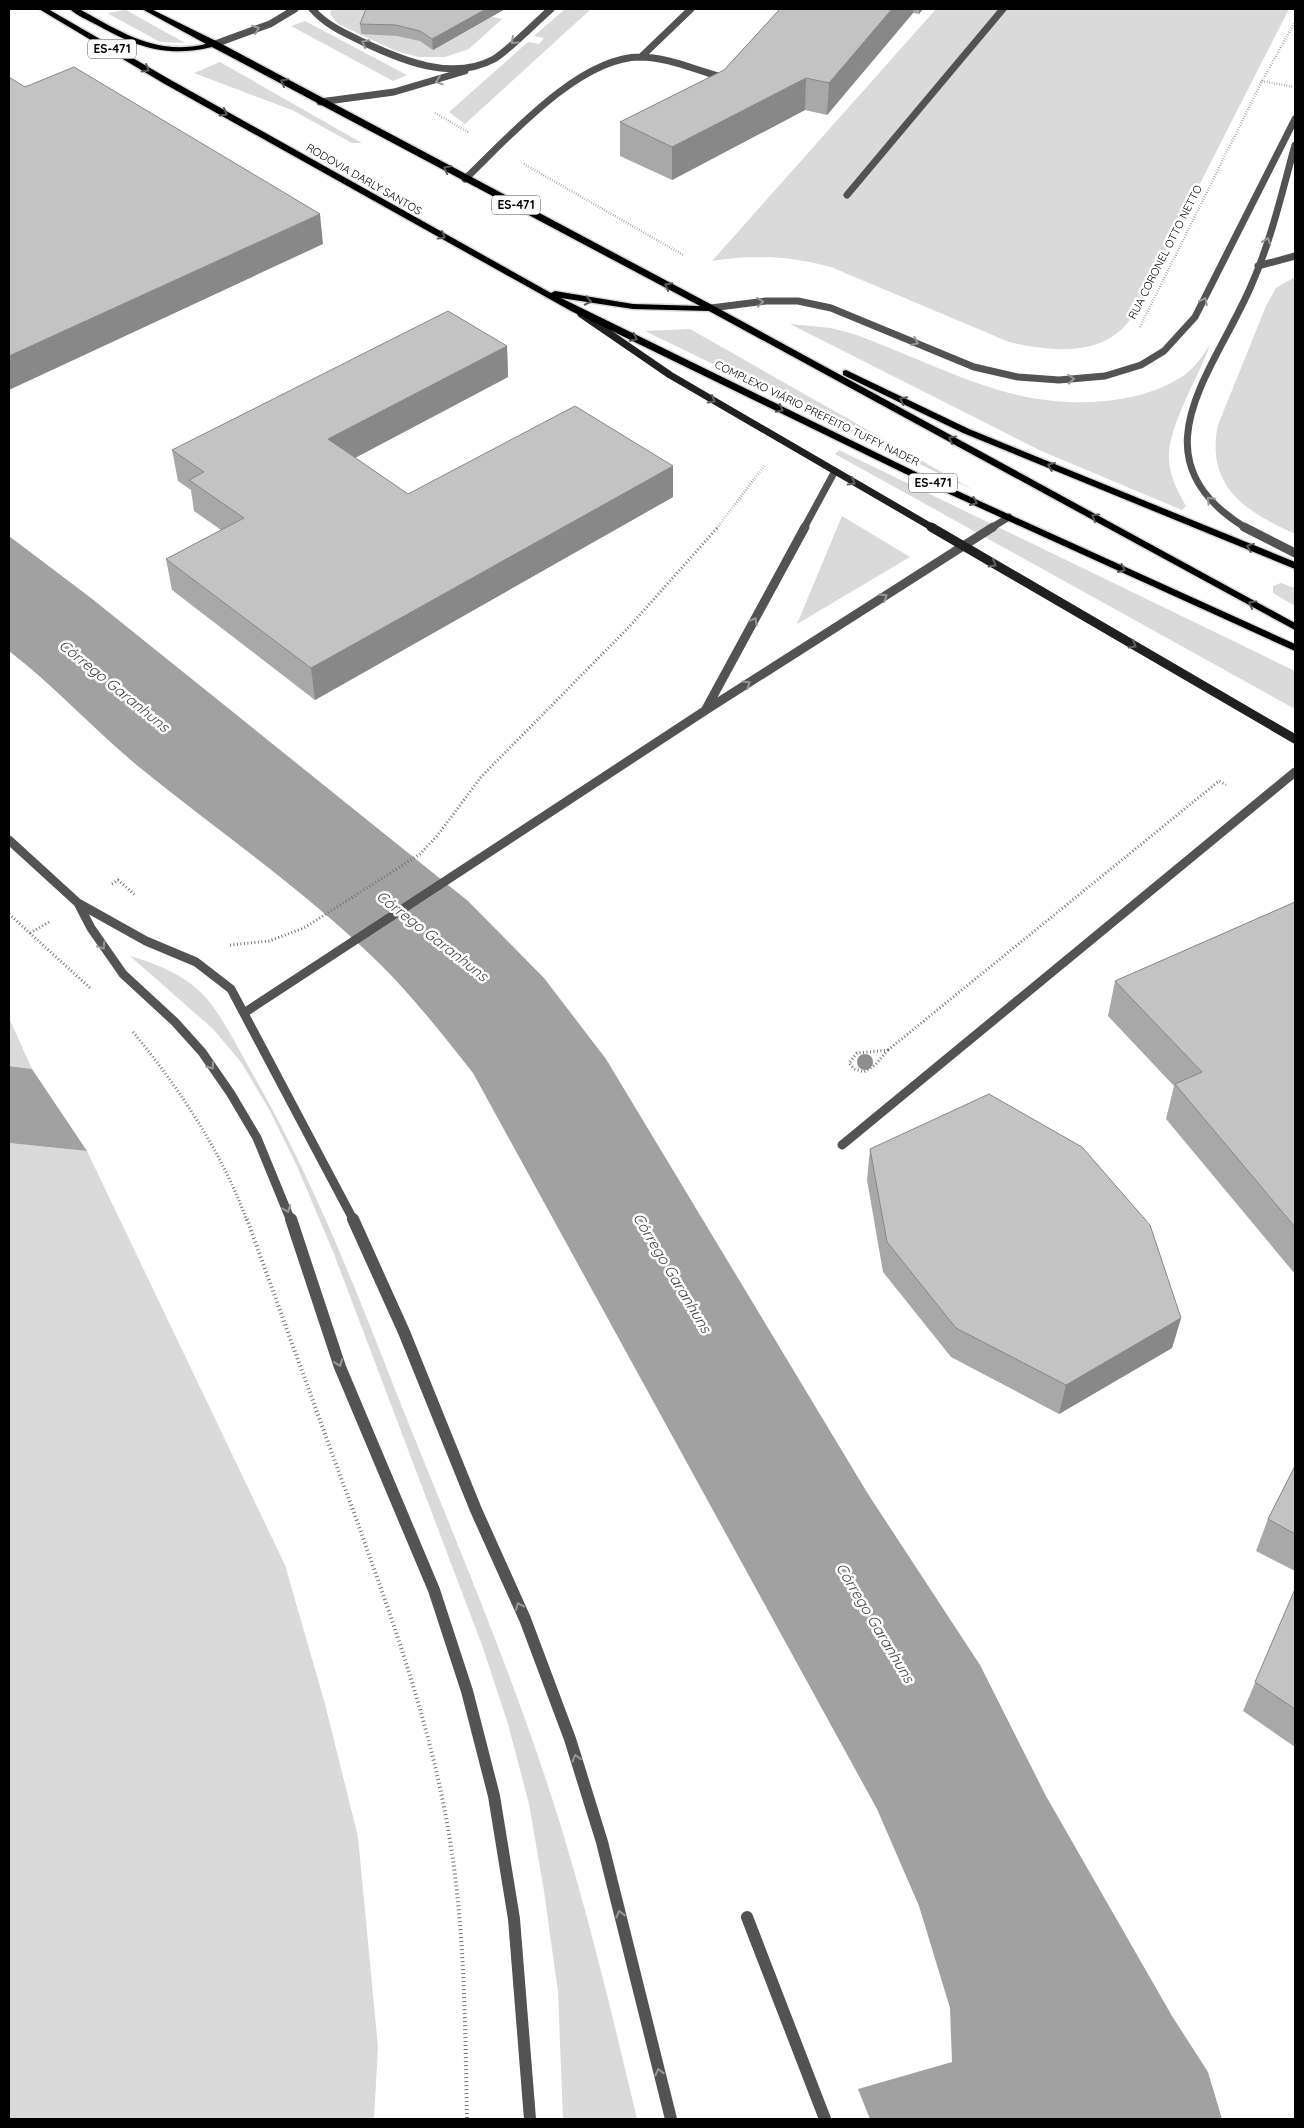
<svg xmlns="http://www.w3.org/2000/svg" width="1304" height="2128" font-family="Quicksand,sans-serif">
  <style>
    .green { fill: #dadada }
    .water { fill: #a1a1a1 }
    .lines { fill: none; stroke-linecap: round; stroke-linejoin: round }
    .primary-casing { stroke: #dbdbdb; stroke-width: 3 }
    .path-far2 { stroke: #757575; stroke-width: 2.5; stroke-dasharray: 0.5 2; stroke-linecap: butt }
    .path-far1 { stroke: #757575; stroke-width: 3; stroke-dasharray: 1 2.5; stroke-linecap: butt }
    .path { stroke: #757575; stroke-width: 4; stroke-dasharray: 1 3; stroke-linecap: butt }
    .service-far2 { stroke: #535353; stroke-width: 7 }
    .service-far1 { stroke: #535353; stroke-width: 9 }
    .service { stroke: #535353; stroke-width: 12 }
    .minor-far2 { stroke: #535353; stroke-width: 7 }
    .minor-far1 { stroke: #535353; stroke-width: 9 }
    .minor { stroke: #535353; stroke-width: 12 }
    .tertiary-far1 { stroke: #535353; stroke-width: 7 }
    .tertiary { stroke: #535353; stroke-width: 9 }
    .secondary-far1 { stroke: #202020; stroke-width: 7 }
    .secondary { stroke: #202020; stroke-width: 9 }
    .primary { fill: #000; fill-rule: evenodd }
    .tree { fill: #8e8e8e }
    .wall { fill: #a8a8a8 }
    .shaded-wall { fill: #888 }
    .building { fill: #c3c3c3; stroke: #888 }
    .oneway { stroke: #989898 }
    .oneway2 { stroke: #595959 }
    .oneway3 { stroke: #636363 }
    .labels { text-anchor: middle; stroke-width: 5; stroke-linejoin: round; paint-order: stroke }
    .far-street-label { font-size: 11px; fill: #000; stroke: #fff }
    .shield { fill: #fff; stroke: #4c4c4c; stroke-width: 1 }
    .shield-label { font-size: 12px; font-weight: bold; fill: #000 }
    .water-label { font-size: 15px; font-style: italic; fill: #424242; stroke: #fff }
  </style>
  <rect width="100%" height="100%" fill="#fff"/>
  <path class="green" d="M331,9H374L360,21L443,41L457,9L502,19L469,49L445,57H419L396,51L338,24L330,14Z
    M565,9H591L465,124L449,112L528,42L539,44L544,38L534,36Z
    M936,9H1289L1133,315C1107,358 1052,352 1009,342L831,267C790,256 754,254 712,261Z
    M126,10L185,43L160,42L107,13Z
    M305,21L407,75L393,81L291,26Z
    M220,62L362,143H352L292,110L194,73Z
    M1295,277V534C1246,512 1205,486 1218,425L1266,306L1276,288Z
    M790,324L831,328L854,334C901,351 947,374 995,389C1053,407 1131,410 1183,376C1195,368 1202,356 1210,345C1199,377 1167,427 1169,460C1170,477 1178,492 1186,506L1182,510L1039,450Z
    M690,329L975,491L645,331Z
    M839,450L1295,671V709L835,454Z
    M842,516L910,557L797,624Z
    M1281,583L1295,588V606L1273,593V586Z
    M130,956C161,965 192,978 212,1005C228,1027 241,1054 255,1078C312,1178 354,1284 396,1392C452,1532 513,1673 558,1817C589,1917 613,2018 637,2119H563L558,1992L544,1891L529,1804L508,1724L483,1648L334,1254L296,1164L270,1111L241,1062L213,1029Z
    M9,1018L32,1069L9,1066Z
    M9,1143L87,1151L285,1565L325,1704L358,1837L378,2047L374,2119H9Z"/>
  <path class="water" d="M9,536L91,598L468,901L544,978L606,1059L868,1494L980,1665L1046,1796L1172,2016L1208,2072L1222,2119H870L858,2089L952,2062L950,2008L919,1906L877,1809L473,1073C443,1035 414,998 380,964C306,891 219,832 139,767C94,730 55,686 9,651Z
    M9,1066L32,1069L87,1151L9,1143Z"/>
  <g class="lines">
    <defs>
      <path id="primary" d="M39,9H48L169,79L551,293L555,291L633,304L700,306L212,47C166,58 137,47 97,25C88,20 77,16 70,9H79C122,32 155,56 206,44L142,9H151L218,42L714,306L1295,623V630L709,311L633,309L561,298L920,474L1295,644V651L914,478L571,311L163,83Z
        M846,370L969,429L1295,562V569L963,433L843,375V371Z"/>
    </defs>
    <use href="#primary" class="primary-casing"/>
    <path class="path-far2" d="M1262,81L1293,87
      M435,113L468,132
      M524,164L683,255
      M1140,327L1262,81L1295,22
      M717,528L765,465"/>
    <path class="path-far1" d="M112,884L118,880L135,895
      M9,914L90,988
      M30,933L49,922
      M230,945L269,941L304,928L420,854L437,836L481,777L629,627L718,527
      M133,1032C179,1088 222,1152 247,1221
      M888,1050L875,1065L864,1072L854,1069L849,1063L857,1053Z
      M888,1050L1219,781L1226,785"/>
    <path class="path" d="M247,1219C282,1316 317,1413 353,1510C391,1616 430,1722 449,1834C465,1928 465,2024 467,2119"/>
    <path class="service-far2" d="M312,9C326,25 344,33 363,42C401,60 452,82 494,59C509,50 536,22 551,9
      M215,44L270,24L295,9
      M641,57L691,9
      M320,102L394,92L465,71
      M465,179C507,139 579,57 640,57C666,57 693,69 718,76H727
      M847,195L1003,9
      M1258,266L1295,256"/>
    <path class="service-far1" d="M842,1145L1295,772"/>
    <path class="service" d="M747,1917L825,2119"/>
    <path class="minor-far2" d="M804,528L835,471
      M991,528L1009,517"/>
    <path class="minor-far1" d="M706,709L805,527
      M9,840L78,903L146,941L196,962L231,989L354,1221
      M78,903L91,928L123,974L175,1022L202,1052L231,1094L257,1138L291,1221
      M244,1013L706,710L993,527"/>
    <path class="minor" d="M291,1219L340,1367L434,1590L467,1691L494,1796L514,1919L530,2119
      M353,1219L404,1332L476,1510L525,1619L570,1739L602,1842L671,2119"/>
    <path class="tertiary-far1" d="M711,308L766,301H798L831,308L974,367L1018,377L1059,380L1105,376L1141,365L1164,351L1195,317L1295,119
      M1246,528C1131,458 1214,372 1251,286C1271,241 1282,192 1295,145"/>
    <path class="tertiary" d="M1244,527L1295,553"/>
    <path class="secondary-far1" d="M581,314L670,375L933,528"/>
    <path class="secondary" d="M931,527L1295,739"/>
    <use href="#primary" class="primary"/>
  </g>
  <circle class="tree" cx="865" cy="1062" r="8"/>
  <path class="wall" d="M366,9H505L433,50L420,41L397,36L361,34L360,24Z
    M780,9H923L919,14L913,13L827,115L805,110L672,180L620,156V122L724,70Z
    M507,346L508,377L355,458L408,494L673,466V497L315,700L172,590L166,559L221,530L194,511L191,490L178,481L172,450Z
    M1295,902V1274L1166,1119L1174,1086L1108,1016L1115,981Z
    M870,1149L1181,1318L1172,1348L1059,1414L951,1357L883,1272L867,1180Z
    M1295,1466V1571L1256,1551L1268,1519Z
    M1295,1589V1747L1243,1711Z"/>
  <path class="shaded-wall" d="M486,9H505L433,50L432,39Z
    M892,9H914L913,13L827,115L829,83Z
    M919,9H923L919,14Z
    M806,78L805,110L672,180V147Z
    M320,214L323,244L9,390V356Z
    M507,346L508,377L332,470L328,439Z
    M673,466V497L315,700L311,668Z
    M1181,1318L1172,1348L1059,1414L1066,1385Z"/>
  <path class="building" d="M366,9H486L432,39L420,31L396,25L360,24Z
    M780,9H892L829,83L806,78L672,147L620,122L724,70Z
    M74,67L320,214L9,356V77L25,87Z
    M448,311L507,346L328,439L408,494L575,406L673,466L311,668L166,559L244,518L189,480L204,472L172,450Z
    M1295,902V1227L1175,1084L1202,1072L1115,981Z
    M989,1094L1082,1147L1150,1225L1181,1318L1066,1385L956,1328L887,1242L870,1149Z
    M1295,1466V1534L1268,1519Z
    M1295,1589V1709L1255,1682Z"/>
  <defs><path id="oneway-chevron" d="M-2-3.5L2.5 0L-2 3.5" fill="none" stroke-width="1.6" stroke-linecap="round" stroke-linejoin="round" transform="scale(1.25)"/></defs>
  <g class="oneway">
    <use href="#oneway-chevron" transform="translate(256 29) rotate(-20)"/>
    <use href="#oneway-chevron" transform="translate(514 41) rotate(138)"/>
    <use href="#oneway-chevron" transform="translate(365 43) rotate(-154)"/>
    <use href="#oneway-chevron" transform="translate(439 81) rotate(161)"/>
    <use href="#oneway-chevron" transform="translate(1267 241) rotate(-71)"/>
    <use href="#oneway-chevron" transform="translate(1204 301) rotate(-63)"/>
    <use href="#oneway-chevron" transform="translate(760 302) rotate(-6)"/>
    <use href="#oneway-chevron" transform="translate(915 342) rotate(23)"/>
    <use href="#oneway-chevron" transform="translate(1071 379) rotate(-5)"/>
    <use href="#oneway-chevron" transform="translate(1210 500) rotate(-134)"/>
    <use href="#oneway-chevron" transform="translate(884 597) rotate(-32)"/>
    <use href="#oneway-chevron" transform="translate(754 621) rotate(-62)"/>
    <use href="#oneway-chevron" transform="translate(747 684) rotate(-32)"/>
    <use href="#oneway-chevron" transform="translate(102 946) rotate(57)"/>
    <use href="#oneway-chevron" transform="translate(211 1066) rotate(55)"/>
    <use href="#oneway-chevron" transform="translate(287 1209) rotate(69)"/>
    <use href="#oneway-chevron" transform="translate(339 1363) rotate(70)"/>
    <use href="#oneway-chevron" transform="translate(519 1606) rotate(-114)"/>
    <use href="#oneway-chevron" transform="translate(576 1758) rotate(-107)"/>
    <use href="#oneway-chevron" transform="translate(620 1914) rotate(-104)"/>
    <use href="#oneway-chevron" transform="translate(659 2072) rotate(-104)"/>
  </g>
  <g class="oneway2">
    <use href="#oneway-chevron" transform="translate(146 69) rotate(31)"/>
    <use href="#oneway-chevron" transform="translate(284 82) rotate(-151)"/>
    <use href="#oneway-chevron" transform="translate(224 113) rotate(29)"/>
    <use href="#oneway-chevron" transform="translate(447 169) rotate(-152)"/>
    <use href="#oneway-chevron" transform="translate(442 236) rotate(29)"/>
    <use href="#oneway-chevron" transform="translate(668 286) rotate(-152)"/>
    <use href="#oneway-chevron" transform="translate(588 301) rotate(12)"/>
    <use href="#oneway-chevron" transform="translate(634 338) rotate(26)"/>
    <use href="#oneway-chevron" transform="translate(903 400) rotate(-154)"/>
    <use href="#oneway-chevron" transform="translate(780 409) rotate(26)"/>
    <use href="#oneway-chevron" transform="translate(952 439) rotate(-151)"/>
    <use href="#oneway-chevron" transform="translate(1051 466) rotate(-158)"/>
    <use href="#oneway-chevron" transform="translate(974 502) rotate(24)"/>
    <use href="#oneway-chevron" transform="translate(1095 517) rotate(-151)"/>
    <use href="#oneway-chevron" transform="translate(1250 547) rotate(-158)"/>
    <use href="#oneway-chevron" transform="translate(1122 569) rotate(25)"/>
    <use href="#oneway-chevron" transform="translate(1252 604) rotate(-151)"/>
  </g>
  <g class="oneway3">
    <use href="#oneway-chevron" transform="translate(712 400) rotate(30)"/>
    <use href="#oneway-chevron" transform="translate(852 482) rotate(30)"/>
    <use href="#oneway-chevron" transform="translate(993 564) rotate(30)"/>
    <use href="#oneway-chevron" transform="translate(1133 645) rotate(30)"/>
  </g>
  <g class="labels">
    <g class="far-street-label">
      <text transform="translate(364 179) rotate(30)" y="4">RODOVIA DARLY SANTOS</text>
      <text transform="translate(1165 252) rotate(-63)" y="4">RUA CORONEL OTTO NETTO</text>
      <text transform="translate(817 413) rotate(26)" y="4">COMPLEXO VIÁRIO PREFEITO TUFFY NADER</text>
    </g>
    <g class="shield">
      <rect x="88" y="39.5" width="48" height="19" rx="4"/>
      <rect x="492" y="195.5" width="48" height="19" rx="4"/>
      <rect x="909" y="473.5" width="48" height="19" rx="4"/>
    </g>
    <g class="shield-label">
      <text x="112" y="53">ES-471</text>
      <text x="516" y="209">ES-471</text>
      <text x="933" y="487">ES-471</text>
    </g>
    <g class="water-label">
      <text transform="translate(114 686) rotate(39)" y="5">Córrego Garanhuns</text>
      <text transform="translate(432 936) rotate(38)" y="5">Córrego Garanhuns</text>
      <text transform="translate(672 1273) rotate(59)" y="5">Córrego Garanhuns</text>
      <text transform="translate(875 1623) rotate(59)" y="5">Córrego Garanhuns</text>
    </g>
  </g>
  <rect width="1304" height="2128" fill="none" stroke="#000000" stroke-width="20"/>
</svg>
